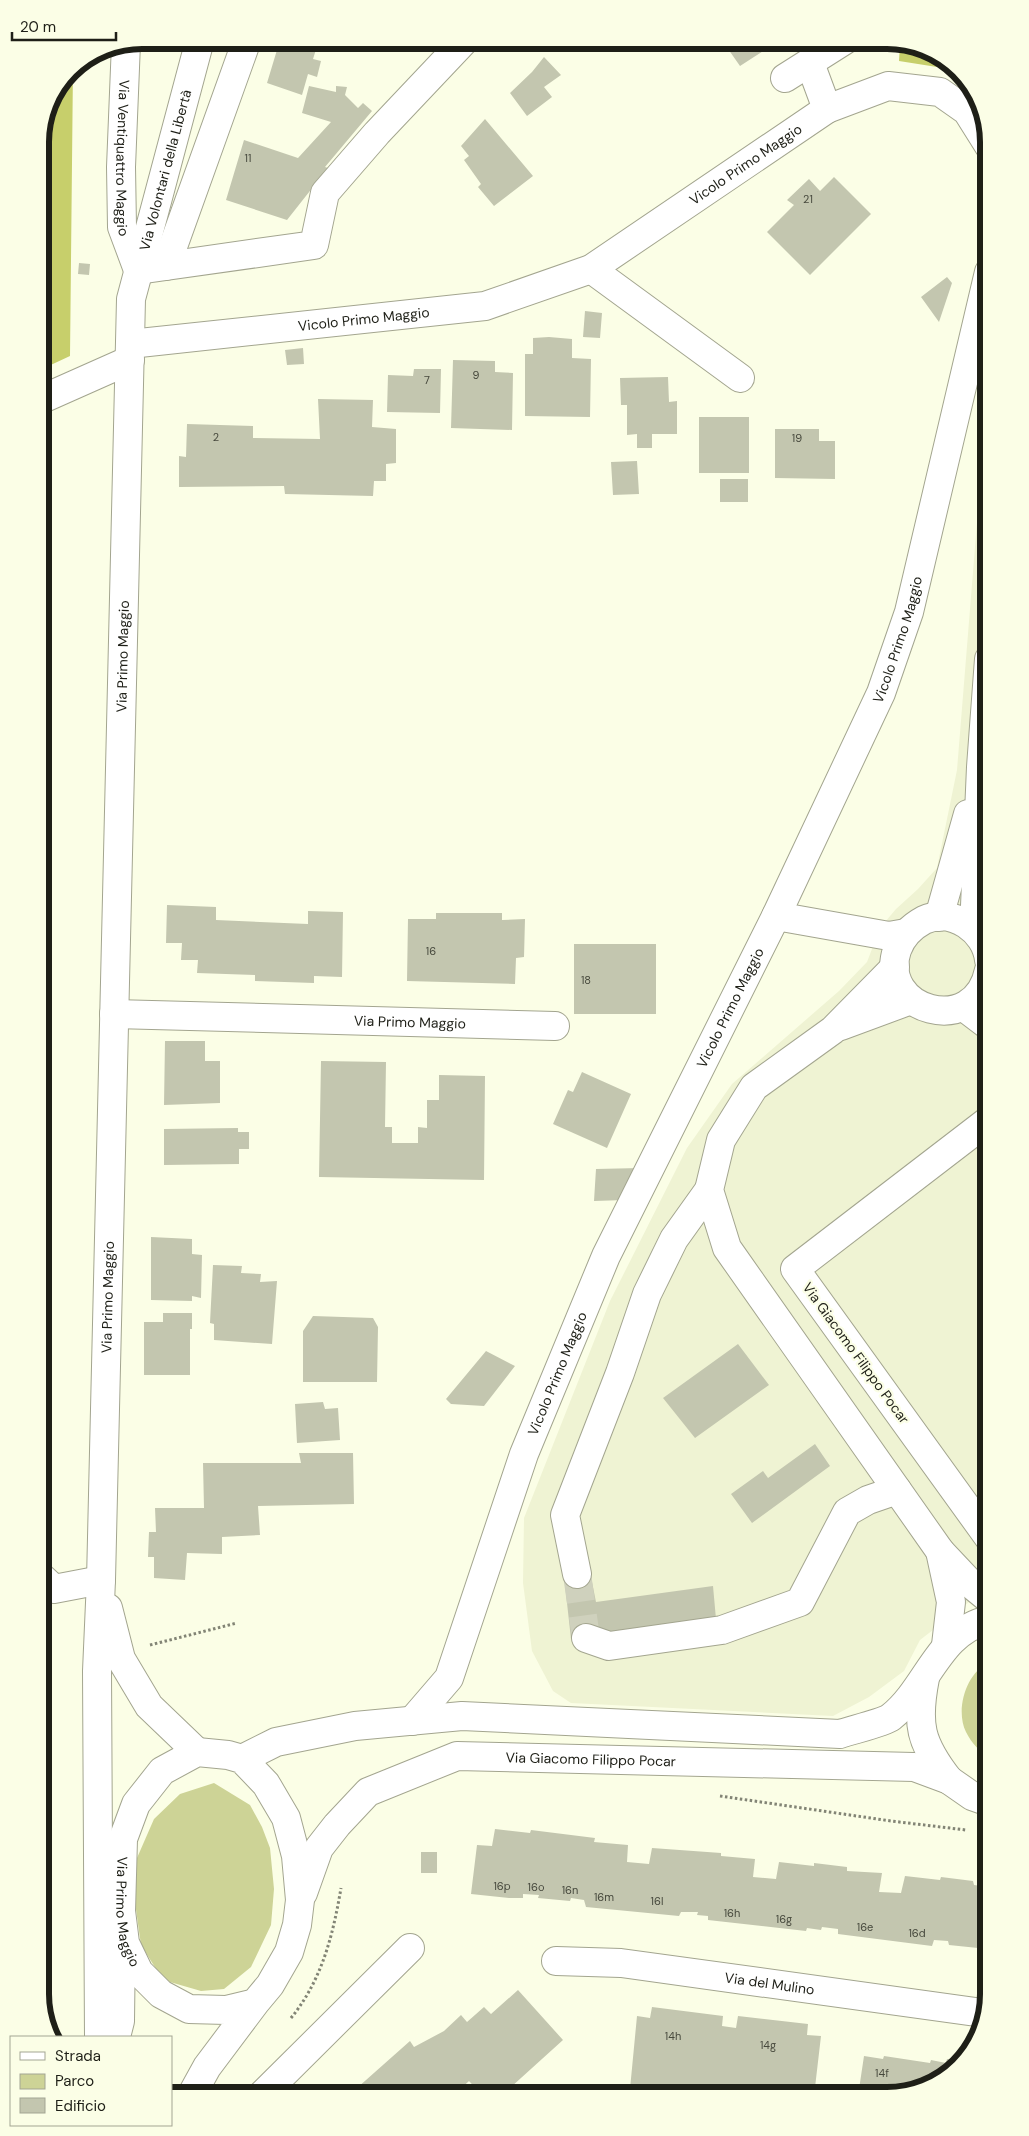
<svg xmlns="http://www.w3.org/2000/svg" width="1029" height="2136" font-family="'DM Sans',sans-serif">
  <style>
    .built { fill: #eff3d3 }
    .green { fill: #cdd396 }
    .forest { fill: #c7cf6b }
    .building { fill: #c3c6af }
    .lines { fill: none; stroke-linecap: round; stroke-linejoin: round }
    .minor-tunnel { stroke: #cfd1bd; stroke-width: 28; stroke-dasharray: 28 14; stroke-linecap: butt }
    .minor-casing { stroke: #a3a58f; stroke-width: 30 }
    .major-casing { stroke: #a3a58f; stroke-width: 30 }
    .path { stroke: #828475; stroke-width: 3; stroke-dasharray: 2.5 2.5; stroke-linecap: butt }
    .minor { stroke: #fff; stroke-width: 28 }
    .major { stroke: #fff; stroke-width: 28 }
    .labels { text-anchor: middle; stroke-width: 4.5; stroke-linejoin: round; paint-order: stroke }
    .number-label { font-size: 11px; fill: #47493d }
    .street-label { font-size: 14px; fill: #1e1f17; stroke: #fbfee6 }
    .rim { fill: none; stroke: #1e1f17; stroke-width: 6 }
  </style>
  <rect width="100%" height="100%" fill="#fbfee6"/>
  <path class="built" d="M989,374V1597L969,1602L920,1640L904,1671L869,1697L833,1716L571,1703L553,1691L532,1651L523,1583L524,1518L610,1301L687,1148L732,1084L839,991L867,962L880,928L896,909L918,889L937,868L957,770Z"/>
  <path class="green" d="M989,1662V1758C980,1751 972,1744 966,1732C955,1710 966,1673 989,1662Z
    M214,1783L250,1805L262,1827L270,1848L274,1889L271,1925L251,1967L224,1989L201,1991L163,1980L141,1945L134,1895L137,1858L154,1819L180,1794Z"/>
  <path class="forest" d="M900,43L949,61L956,70L899,61Z
    M73,67L70,356L40,370V136L50,97Z"/>
  <path class="building" d="M280,40H319L313,59L321,61L317,77L308,74L302,95L267,83Z
    M731,40H763L768,48L740,66L726,46L732,42Z
    M544,57L561,75L544,87L552,97L527,116L510,93L532,72Z
    M309,86L336,92V86L347,87L345,95L358,108L363,103L372,111L325,167L328,168L287,220L226,200L244,140L298,158L331,122L302,113Z
    M485,119L533,176L494,206L478,187L481,184L464,160L469,156L461,146Z
    M834,177L871,214L810,275L767,232L794,205L787,200L809,179L820,191Z
    M79,263L90,264L89,275L78,274Z
    M947,277L952,283L939,322L921,297Z
    M585,311L602,313L600,338L583,337Z
    M549,337L572,339V358L591,359L590,417L525,416V354H533V338Z
    M303,348L304,364L287,365L285,350Z
    M453,360L495,361V372L513,373L512,430L451,428Z
    M414,369H441L440,413L387,412L388,375L413,376Z
    M668,377L669,402L677,401V434H652V448H637V434L627,435V405H621L620,378Z
    M318,399L373,400L372,427L396,429V463L386,464V481H374L373,496L285,494L284,486L179,487V456L186,457L187,424L253,426V438L320,439Z
    M699,417H749V473H699Z
    M775,429H819V441H835V479L775,478Z
    M637,461L639,494L613,495L611,462Z
    M720,479H748V502H720Z
    M167,905L216,907V920L308,924V911L343,912L342,977L314,976V983L255,981V975L197,973L198,960H181L182,943H166Z
    M436,913H502V920L525,919L524,957L516,958L515,984L407,981L408,919H436Z
    M574,944H656V1014H574Z
    M165,1041H205V1061H220V1103L164,1105Z
    M321,1061L386,1062L385,1127H392V1143H418V1127L427,1128V1100H439V1075L485,1076L484,1180L319,1177Z
    M582,1072L631,1094L607,1148L553,1124L568,1090L573,1092Z
    M238,1128V1132H249V1149H239V1164L164,1165V1129Z
    M640,1168L625,1200L594,1201L596,1169Z
    M151,1237L192,1239V1254L202,1255L201,1298L192,1296V1301L151,1300Z
    M213,1265L242,1266L241,1273L261,1274L260,1282L277,1281L272,1344L214,1340V1324L210,1323Z
    M163,1313H192V1329H190V1375H144V1322H163Z
    M313,1316L373,1318L378,1327L377,1382H303V1331Z
    M738,1344L769,1385L695,1438L663,1398Z
    M486,1351L515,1366L484,1406L451,1404L446,1399Z
    M323,1402L325,1409L338,1408L340,1440L297,1443L295,1404Z
    M815,1444L830,1466L752,1523L731,1494L763,1471L768,1478Z
    M299,1453H353L354,1504L258,1506L260,1535L222,1537V1554L187,1553L185,1580L154,1578V1557H148L149,1532H156L155,1508H204L203,1463H301Z
    M590,1572L596,1602L713,1586L716,1619L571,1639L564,1576Z
    M495,1829L530,1833L531,1830L595,1838L594,1842L628,1845L627,1862L649,1864L652,1848L721,1853V1856L755,1859L753,1877L776,1879L779,1862L814,1866V1863L847,1867V1871L882,1873L879,1892L901,1893L905,1876L940,1880L941,1877L973,1881L974,1885L989,1887V1952L978,1951V1948L949,1945L948,1941L934,1940L932,1946L838,1934V1929L822,1927L821,1930L807,1928L806,1931L708,1920V1916L697,1915L698,1912H681L679,1916L586,1907L584,1900L571,1898L570,1901L538,1898L539,1895L523,1894V1898H509L471,1894L477,1845L492,1846Z
    M421,1852H437V1873H421Z
    M518,1990L563,2040L501,2096H483L469,2081L453,2096H348L410,2041L414,2047L444,2031L461,2015L467,2022L484,2007L491,2014Z
    M652,2007L723,2016L722,2026L736,2028L738,2016L808,2024L807,2035L821,2036L814,2096H689L630,2089L637,2016L650,2018Z
    M864,2056L883,2059L884,2056L930,2063L931,2060L946,2063L947,2059L960,2061L926,2088L887,2096H858Z"/>
  <g class="lines">
    <path class="minor-tunnel" d="M577,1574L586,1638"/>
    <defs>
      <g id="minor">
        <path id="s1" d="M126,43L121,167L122,227L138,270L166,266L247,40"/>
        <path d="M785,78L845,40"/>
        <path d="M827,109L888,86L940,92L967,111L989,146"/>
        <path d="M166,266L314,245L325,193L377,133L465,40"/>
        <path d="M591,269L740,378"/>
        <path id="s2" d="M130,344L485,306L591,269L827,109L810,63"/>
        <path d="M40,400L130,360"/>
        <path d="M776,916L889,936L906,933"/>
        <path d="M939,917L968,814"/>
        <path d="M974,929L981,767L989,659"/>
        <path d="M895,967L833,1030L754,1087L721,1140L709,1190L727,1248L940,1551L973,1586L989,1599"/>
        <path d="M989,970C975,1040 877,1010 897,950C902,936 911,927 924,920C953,907 986,931 989,960"/>
        <path d="M964,1007L989,1026"/>
        <path id="s3" d="M114,1014L555,1026"/>
        <path d="M841,1026L911,1000"/>
        <path d="M989,1538L795,1269L989,1120"/>
        <path d="M940,1551L951,1602L946,1645"/>
        <path d="M577,1574L565,1515L620,1373L647,1294L674,1239L709,1190"/>
        <path d="M40,1576L54,1589L101,1580"/>
        <path d="M586,1638L609,1646L722,1630L800,1602L847,1512L868,1500L897,1490"/>
        <path id="s4" d="M412,1721L449,1678L524,1454L606,1256L776,916L881,693L909,612L989,272"/>
        <path id="s5" d="M556,1961L621,1963L983,2013"/>
        <path d="M261,2096L410,1948"/>
      </g>
      <g id="major">
        <path d="M108,1608L121,1659L149,1706L197,1752"/>
        <path d="M925,1678C916,1724 920,1743 949,1780"/>
        <path d="M242,1759L276,1742L355,1726L462,1716L840,1734C851,1730 883,1723 891,1717C928,1688 938,1631 989,1620"/>
        <path id="s6" d="M303,1893L319,1848L337,1825L368,1792L457,1756L914,1767L949,1780L972,1796L989,1802"/>
        <path id="s7" d="M99,2037L97,1671L101,1580L131,299L200,40"/>
        <path d="M116,2037L120,2021L121,1940"/>
        <path id="s8" d="M191,2096L207,2067L255,2003L270,1985L289,1952L297,1925L300,1900L296,1856L286,1818L266,1784L242,1759L228,1755L197,1752L162,1771L136,1804L123,1839L121,1911L125,1943L139,1972L161,1994L189,2009L226,2010L255,2003"/>
      </g>
    </defs>
    <use href="#minor" class="minor-casing"/>
    <use href="#major" class="major-casing"/>
    <path class="path" d="M150,1645L237,1623
      M720,1796L891,1821L966,1830
      M291,2018C322,1980 333,1935 341,1888"/>
    <use href="#minor" class="minor"/>
    <use href="#major" class="major"/>
  </g>
  <g class="labels">
    <g class="number-label">
      <text x="248" y="162">11</text>
      <text x="808" y="203">21</text>
      <text x="476" y="379">9</text>
      <text x="427" y="384">7</text>
      <text x="216" y="441">2</text>
      <text x="797" y="442">19</text>
      <text x="431" y="955">16</text>
      <text x="586" y="984">18</text>
      <text x="502" y="1890">16p</text>
      <text x="536" y="1891">16o</text>
      <text x="570" y="1894">16n</text>
      <text x="604" y="1901">16m</text>
      <text x="657" y="1905">16l</text>
      <text x="732" y="1917">16h</text>
      <text x="784" y="1923">16g</text>
      <text x="865" y="1931">16e</text>
      <text x="917" y="1937">16d</text>
      <text x="673" y="2040">14h</text>
      <text x="768" y="2049">14g</text>
      <text x="882" y="2077">14f</text>
    </g>
    <g class="street-label">
      <text dy="5" stroke="none"><textPath href="#s1" startOffset="115">Via Ventiquattro Maggio</textPath></text>
      <text dy="5" stroke="none"><textPath href="#s2" startOffset="656">Vicolo Primo Maggio</textPath></text>
      <text dy="5" stroke="none"><textPath href="#s7" startOffset="1872">Via Volontari della Libertà</textPath></text>
      <text dy="5" stroke="none"><textPath href="#s2" startOffset="235">Vicolo Primo Maggio</textPath></text>
      <text dy="5" stroke="none"><textPath href="#s4" startOffset="1190">Vicolo Primo Maggio</textPath></text>
      <text dy="5" stroke="none"><textPath href="#s7" startOffset="1381">Via Primo Maggio</textPath></text>
      <text dy="5" stroke="none"><textPath href="#s4" startOffset="785">Vicolo Primo Maggio</textPath></text>
      <text dy="5" stroke="none"><textPath href="#s3" startOffset="296">Via Primo Maggio</textPath></text>
      <text dy="5" stroke="none"><textPath href="#s7" startOffset="740">Via Primo Maggio</textPath></text>
      <text transform="translate(856 1353) rotate(54)" y="5">Via Giacomo Filippo Pocar</text>
      <text dy="5" stroke="none"><textPath href="#s4" startOffset="380">Vicolo Primo Maggio</textPath></text>
      <text dy="5" stroke="none"><textPath href="#s6" startOffset="352">Via Giacomo Filippo Pocar</textPath></text>
      <text dy="5" stroke="none"><textPath href="#s8" startOffset="624">Via Primo Maggio</textPath></text>
      <text dy="5" stroke="none"><textPath href="#s5" startOffset="215">Via del Mulino</textPath></text>
    </g>
  </g>
  <path d="M0 0H1029V2136H0ZM142 49H887A93 93 0 0 1 980 142V1994A93 93 0 0 1 887 2087H142A93 93 0 0 1 49 1994V142A93 93 0 0 1 142 49Z" fill="#fbfee6" fill-rule="evenodd"/>
  <path class="rim" d="M142 49H887A93 93 0 0 1 980 142V1994A93 93 0 0 1 887 2087H142A93 93 0 0 1 49 1994V142A93 93 0 0 1 142 49Z"/>
  <rect x="10" y="2036" width="162" height="90" fill="#fbfee6" stroke="#a3a593"/>
  <rect x="20" y="2052" width="25" height="8" fill="#ffffff" stroke="#a3a593"/>
  <text x="55" y="2061" font-size="15" fill="#1e1f17">Strada</text>
  <rect x="20" y="2074" width="25" height="15" fill="#cdd396" stroke="#a3a593"/>
  <text x="55" y="2086" font-size="15" fill="#1e1f17">Parco</text>
  <rect x="20" y="2098" width="25" height="15" fill="#c3c6af" stroke="#a3a593"/>
  <text x="55" y="2111" font-size="15" fill="#1e1f17">Edificio</text>
  <path d="M12 32v8h104v-8" fill="none" stroke="#1e1f17" stroke-width="2.5"/>
  <text x="20" y="32" font-size="15" fill="#1e1f17" stroke="#fbfee6" stroke-width="4" paint-order="stroke">20 m</text>
</svg>
